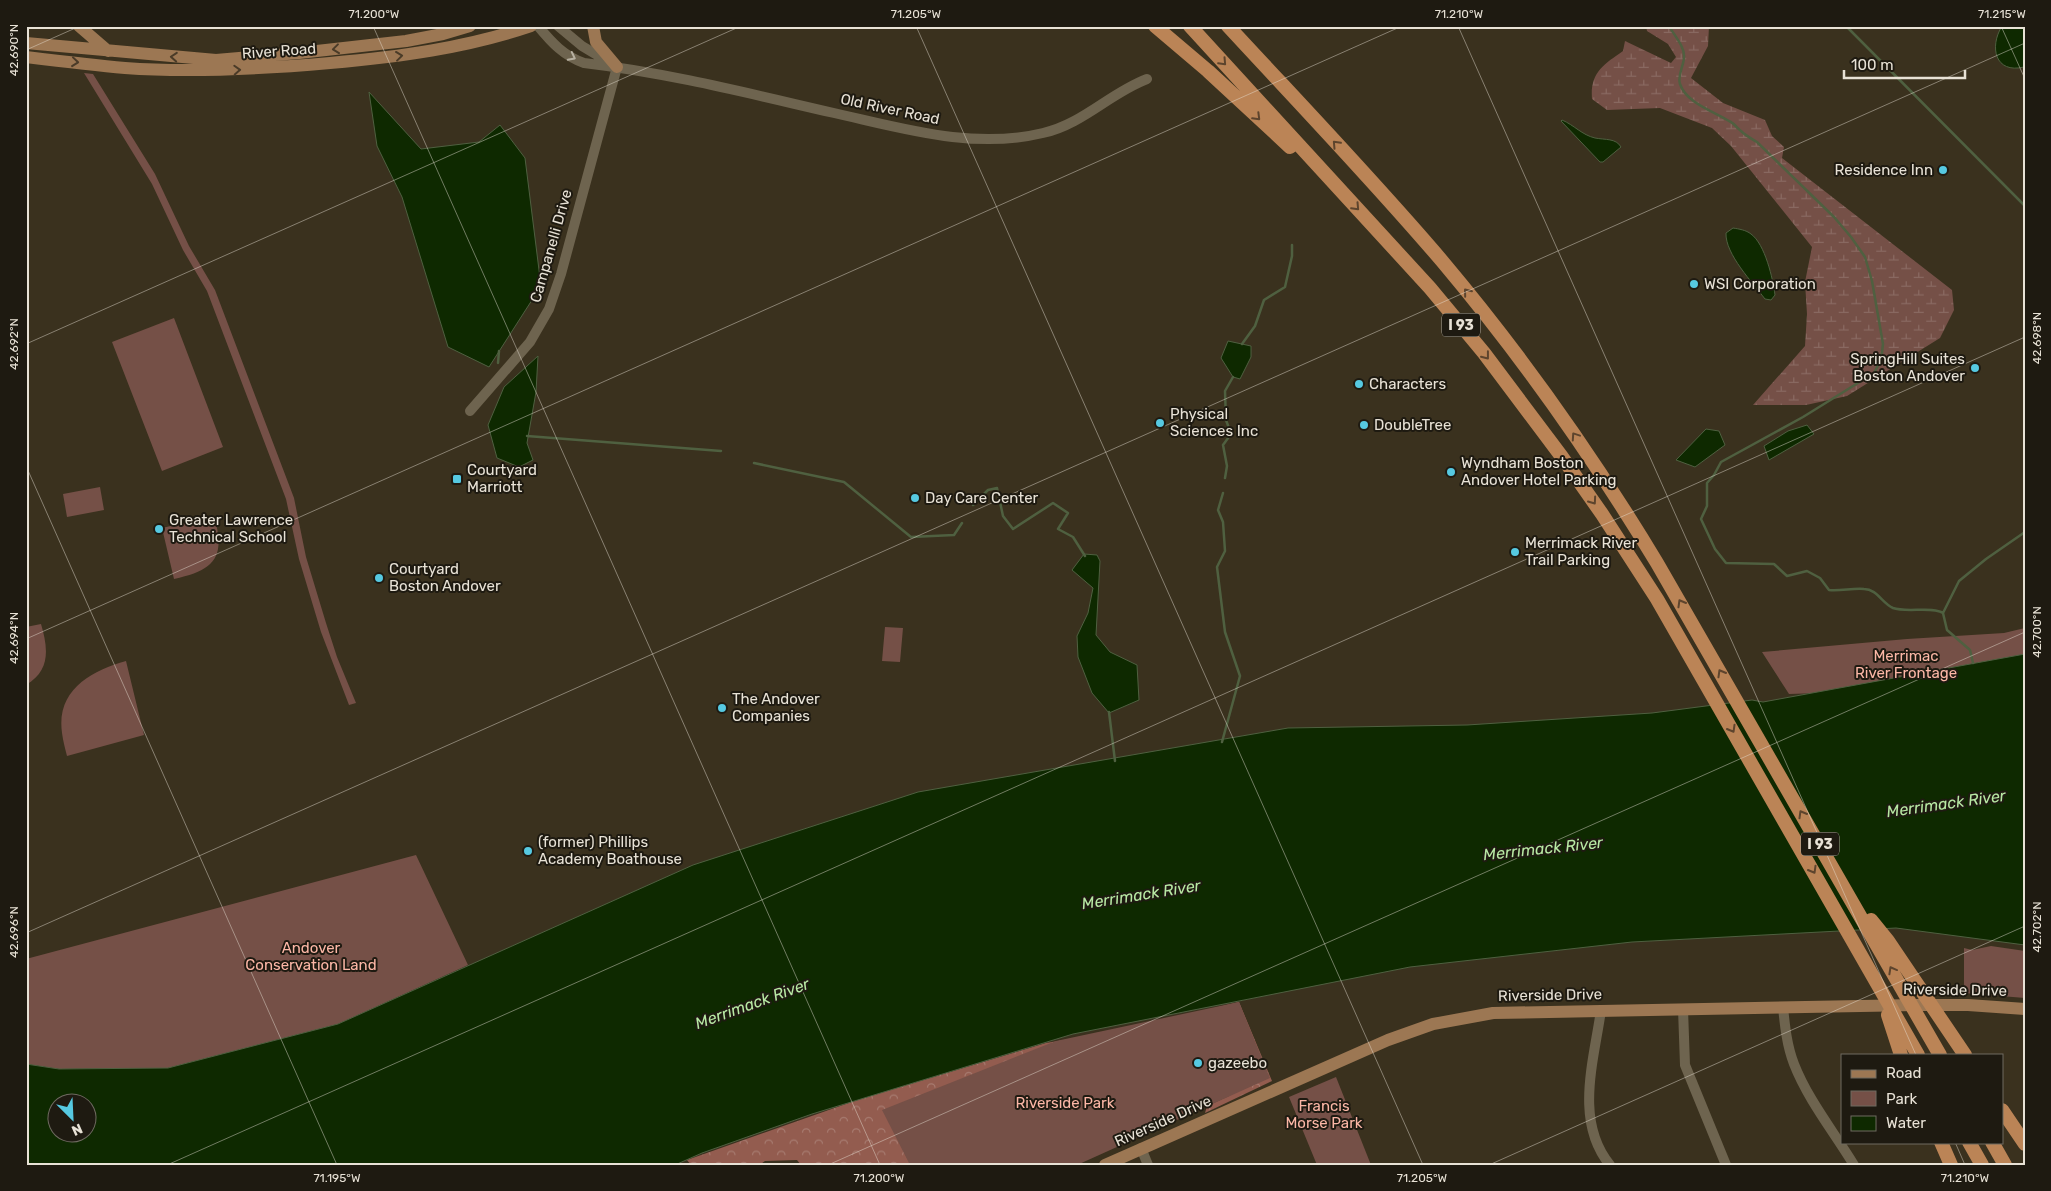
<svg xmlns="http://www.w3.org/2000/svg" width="2051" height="1191" font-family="Rubik,sans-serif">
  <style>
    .forest { fill: url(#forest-crowns) }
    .wetland { fill: url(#wetland-marsh) }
    .park { fill: #755047 }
    .water { fill: #0e2900; stroke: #4f6040; fill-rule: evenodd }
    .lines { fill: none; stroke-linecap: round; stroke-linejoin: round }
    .stream { stroke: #4f6040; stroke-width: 2.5 }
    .minor { stroke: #6e644f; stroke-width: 10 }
    .major { stroke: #9c7753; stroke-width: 12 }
    .highway { stroke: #bb8456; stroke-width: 14 }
    .oneway { stroke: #4a3b28 }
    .oneway2 { stroke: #b7b0a0 }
    .oneway3 { stroke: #5d442d }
    .ticks { fill: none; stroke: #e8e2d6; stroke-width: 1; stroke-opacity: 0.45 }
    .poi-dot { fill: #56c9e1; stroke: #1e1a11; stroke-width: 2 }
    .labels { text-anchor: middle; stroke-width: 4; stroke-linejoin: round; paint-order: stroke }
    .shield { fill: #1e1a11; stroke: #aba69b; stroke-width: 1 }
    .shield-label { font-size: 14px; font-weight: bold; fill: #e8e2d6 }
    .street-label { font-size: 15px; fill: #e8e2d6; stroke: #1e1a11 }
    .poi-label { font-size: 15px; fill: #e8e2d6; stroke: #1e1a11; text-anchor: start }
    .park-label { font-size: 15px; fill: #fcb7a6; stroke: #1e1a11 }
    .water-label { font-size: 16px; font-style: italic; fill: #b8e9a4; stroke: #1e1a11 }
    .neatline { fill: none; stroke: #e8e2d6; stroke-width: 2 }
    .ticks-label { font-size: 12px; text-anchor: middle; fill: #e8e2d6 }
  </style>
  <defs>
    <pattern id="forest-crowns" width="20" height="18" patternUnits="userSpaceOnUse" patternTransform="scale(1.25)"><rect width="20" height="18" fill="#935c4f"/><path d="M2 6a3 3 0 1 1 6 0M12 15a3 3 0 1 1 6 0" fill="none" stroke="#a77b70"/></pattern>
    <pattern id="wetland-marsh" width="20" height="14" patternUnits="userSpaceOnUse" patternTransform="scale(1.25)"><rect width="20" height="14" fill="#755047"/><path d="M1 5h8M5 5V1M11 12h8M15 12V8" fill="none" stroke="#896961"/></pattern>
  </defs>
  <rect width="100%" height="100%" fill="#3a311e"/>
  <path class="forest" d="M1239,1002L1272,1081L1205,1113L1207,1106L1229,1096L980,1165H801L797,1160L765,1161L759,1165H691L687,1160L860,1099L1046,1043L1124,1030Z"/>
  <path class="wetland" d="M1646,26H1709L1708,46L1691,78L1723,103L1765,120L1772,136L1784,147L1782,158L1952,290L1954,310L1940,338L1847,396L1806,405H1753L1805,346L1807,314L1805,282L1812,247L1731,146L1712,128L1660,108L1607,110L1592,99C1590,73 1603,65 1623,51L1625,41L1671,63L1676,57L1668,44L1647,31Z"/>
  <path class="park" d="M84,73L93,74L155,174L189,246L215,290L294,498L306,557L326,623L337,657L356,703L349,705L321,632L299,559L286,499L207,291L183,250L152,184Z
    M174,318L223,447L162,471L112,342Z
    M100,487L104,510L67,517L63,494Z
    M214,516C226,557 215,570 174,579L162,528Z
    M41,624C48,648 51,670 26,685V627Z
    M885,627L903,628L900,662L882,661Z
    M2025,628V662L1910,690L1789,694L1762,652L1907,639L2004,633Z
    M126,661L144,735L67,756C65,748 63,741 62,733C56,690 91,671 126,661Z
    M416,855L468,965L338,1024L168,1068L59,1069L26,1064V959Z
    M1991,946L2025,951V998L1964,993V948L1972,950Z
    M1239,1002L1270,1078L1077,1165H910L882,1110L1056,1041Z
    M1336,1077L1371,1165H1317L1289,1097Z"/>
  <path class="water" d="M2002,26H2025L2024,67C1995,74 1989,47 2002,26Z
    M369,92L421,149L479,142L500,125L525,158L541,286L489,367L448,347L402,197L377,146Z
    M1562,120C1574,125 1582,135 1595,138C1605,140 1616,138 1621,147L1603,162H1600L1561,121Z
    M1733,228C1739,229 1746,230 1751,234C1765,244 1773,279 1775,295L1771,300L1765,299C1753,283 1725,254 1726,233Z
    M1228,341L1251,346V357L1240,379L1233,377L1221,358Z
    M538,356L536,392L527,443L533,460L519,467L497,458L488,425L504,387Z
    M1807,425L1814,434L1769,460L1764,446L1788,431Z
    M1706,429L1719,431L1725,445L1695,467L1676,460Z
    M1084,554L1097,555L1100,561L1096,635L1110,652L1137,665L1139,700L1109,713L1092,693L1078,657L1077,636L1088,613L1093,588L1072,570Z
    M2025,654V945L1896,928L1632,942L1410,967L1073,1034L812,1114L702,1153L675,1165H26V1064L59,1069L168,1068L338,1024L693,865L918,792L1288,728L1467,725L1652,713L1752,700L1763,702ZM58,1104H88V1134H58Z"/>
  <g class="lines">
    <path class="stream" d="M1669,26C1674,35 1685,47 1684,57C1684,66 1677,75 1680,84C1686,103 1715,112 1729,121C1734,123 1737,128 1741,131C1746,136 1752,139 1757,142L1834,217L1851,237L1865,257L1872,281L1883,344L1881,360L1874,373L1803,417L1721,462L1714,475L1707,483V506L1701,519L1715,549L1726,563L1774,564L1787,576L1807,571L1820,578L1829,590C1841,591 1853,588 1864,589C1877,589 1882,603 1893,608C1906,613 1933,606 1943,613L1947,630L1970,650L1973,663
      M1846,26L2025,206
      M1242,344L1255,326L1264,300L1285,287L1292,256V245
      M498,363L499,351
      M527,436L721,451
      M754,463L844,482L911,537L954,535L962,523
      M1225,478L1227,466L1223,445L1231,434L1226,420L1225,391L1233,377
      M973,505L988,490L997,488L1003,516L1013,529L1053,503L1068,513L1058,529L1073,537L1085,556
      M1943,613L1959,581L1986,559L2025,532
      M1109,712L1115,761
      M1222,742L1240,676L1225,632L1217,567L1225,551L1223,522L1218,510L1223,493"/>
    <path class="minor" d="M538,26C552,43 564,56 584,63C669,73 751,94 834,113C902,128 973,150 1043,133C1083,124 1110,93 1147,79
      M558,26L582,46L612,64
      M470,411L530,342L549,309L561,274L617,67
      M1783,1007C1785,1027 1787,1046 1794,1064C1808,1100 1834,1132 1854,1165
      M1683,1009L1685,1065L1726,1165
      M1601,1010C1594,1061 1574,1121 1610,1165
      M1141,1148L1148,1165"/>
    <path class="major" d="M79,26L108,51
      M593,26L596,42L617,67
      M26,43L216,60L299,53L406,41L443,34L470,26
      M26,57C59,61 92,65 125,68C193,73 262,69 330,63C398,57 466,48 531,26
      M1105,1165L1388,1040L1433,1024L1493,1013L1916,1005H1968L2025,1009"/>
    <path class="highway" d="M1155,26L1208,71L1290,147
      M1190,26L1430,288L1484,353L1562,457L1602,514L1657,599L1918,1055
      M1228,26C1300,104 1373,180 1442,261C1522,356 1593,457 1657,563L1940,1055
      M1871,920L1888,941L1965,1055
      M1888,1015L1901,1055
      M2002,1110L2025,1144
      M1941,1142L1951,1165
      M1969,1142L1982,1165
      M1992,1142L2005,1165"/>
  </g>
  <defs><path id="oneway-chevron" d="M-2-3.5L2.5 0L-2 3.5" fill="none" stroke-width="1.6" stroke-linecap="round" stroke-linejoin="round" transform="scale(1.25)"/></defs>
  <g class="oneway">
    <use href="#oneway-chevron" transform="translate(336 49) rotate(173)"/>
    <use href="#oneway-chevron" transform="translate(399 56) rotate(-7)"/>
    <use href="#oneway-chevron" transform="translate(174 57) rotate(-176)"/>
    <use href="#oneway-chevron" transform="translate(75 62) rotate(6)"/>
    <use href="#oneway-chevron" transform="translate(237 70) rotate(-3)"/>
  </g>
  <use class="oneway2" href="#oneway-chevron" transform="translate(572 57) rotate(27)"/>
  <g class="oneway3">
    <use href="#oneway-chevron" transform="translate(1223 62) rotate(47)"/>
    <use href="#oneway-chevron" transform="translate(1257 117) rotate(45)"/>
    <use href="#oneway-chevron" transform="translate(1336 144) rotate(-133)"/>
    <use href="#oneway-chevron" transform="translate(1356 207) rotate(47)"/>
    <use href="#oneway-chevron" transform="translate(1467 292) rotate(-129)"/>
    <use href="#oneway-chevron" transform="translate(1486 356) rotate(52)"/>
    <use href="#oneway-chevron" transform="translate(1575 436) rotate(-124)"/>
    <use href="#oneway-chevron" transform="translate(1593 501) rotate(55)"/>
    <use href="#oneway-chevron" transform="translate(1681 603) rotate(-120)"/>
    <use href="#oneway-chevron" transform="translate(1721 673) rotate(-120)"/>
    <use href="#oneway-chevron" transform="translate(1732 729) rotate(60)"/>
    <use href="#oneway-chevron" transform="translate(1802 814) rotate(-120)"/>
    <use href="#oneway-chevron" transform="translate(1813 870) rotate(60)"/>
    <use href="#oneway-chevron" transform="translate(1892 970) rotate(-119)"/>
  </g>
  <path class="ticks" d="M373,26L880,1165M916,26L1423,1165M1458,26L1916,1055M2001,26L2025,79M26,50L80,26M26,344L741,26M26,466L337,1165M26,639L1402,26M26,933L2025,43M1955,1142L1965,1165M167,1165L2025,337M828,1165L2025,632M1489,1165L2025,926"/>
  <g class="poi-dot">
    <circle cx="1943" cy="170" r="5"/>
    <circle cx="1694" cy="284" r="5"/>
    <circle cx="1975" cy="368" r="5"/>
    <circle cx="1359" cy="384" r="5"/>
    <circle cx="1160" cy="423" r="5"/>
    <circle cx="1364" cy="425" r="5"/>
    <circle cx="1451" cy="472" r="5"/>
    <rect x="452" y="474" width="10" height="10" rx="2.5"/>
    <circle cx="915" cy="498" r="5"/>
    <circle cx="159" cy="529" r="5"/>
    <circle cx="1515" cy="552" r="5"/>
    <circle cx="379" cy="578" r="5"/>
    <circle cx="722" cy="708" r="5"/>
    <circle cx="528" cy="851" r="5"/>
    <circle cx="1198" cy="1063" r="5"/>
  </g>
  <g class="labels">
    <g class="shield">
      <rect x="1442" y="313.5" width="38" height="23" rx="4"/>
      <rect x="1801" y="832.5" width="38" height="23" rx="4"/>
    </g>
    <g class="shield-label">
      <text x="1461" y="330">I 93</text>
      <text x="1820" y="849">I 93</text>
    </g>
    <g class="street-label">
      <text transform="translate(279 51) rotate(-4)" y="5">River Road</text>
      <text transform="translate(890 109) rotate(12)" y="5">Old River Road</text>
      <text transform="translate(551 246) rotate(-74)" y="5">Campanelli Drive</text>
      <text transform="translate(1955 990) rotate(1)" y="5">Riverside Drive</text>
      <text transform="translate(1550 995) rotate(-1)" y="5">Riverside Drive</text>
      <text transform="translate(1163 1121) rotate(-24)" y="5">Riverside Drive</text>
    </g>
    <g class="poi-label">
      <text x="1933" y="175" text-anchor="end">Residence Inn</text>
      <text x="1704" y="289">WSI Corporation</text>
      <text x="1965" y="364" text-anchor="end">SpringHill Suites<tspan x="1965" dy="17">Boston Andover</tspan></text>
      <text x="1369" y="389">Characters</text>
      <text x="1170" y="419">Physical<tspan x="1170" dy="17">Sciences Inc</tspan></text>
      <text x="1374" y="430">DoubleTree</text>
      <text x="1461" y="468">Wyndham Boston<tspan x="1461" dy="17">Andover Hotel Parking</tspan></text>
      <text x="467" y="475">Courtyard<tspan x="467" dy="17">Marriott</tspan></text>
      <text x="925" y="503">Day Care Center</text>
      <text x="169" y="525">Greater Lawrence<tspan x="169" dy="17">Technical School</tspan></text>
      <text x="1525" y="548">Merrimack River<tspan x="1525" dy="17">Trail Parking</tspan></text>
      <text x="389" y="574">Courtyard<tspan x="389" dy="17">Boston Andover</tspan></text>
      <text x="732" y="704">The Andover<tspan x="732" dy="17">Companies</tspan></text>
      <text x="538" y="847">(former) Phillips<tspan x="538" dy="17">Academy Boathouse</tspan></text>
      <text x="1208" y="1068">gazeebo</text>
    </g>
    <g class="park-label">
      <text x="1906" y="661">Merrimac<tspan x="1906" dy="17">River Frontage</tspan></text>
      <text x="311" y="953">Andover<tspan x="311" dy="17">Conservation Land</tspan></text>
      <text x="1065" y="1108">Riverside Park</text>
      <text x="1324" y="1111">Francis<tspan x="1324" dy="17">Morse Park</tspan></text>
    </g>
    <g class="water-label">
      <text transform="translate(1946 803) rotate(-8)" y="6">Merrimack River</text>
      <text transform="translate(1543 848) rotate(-6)" y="6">Merrimack River</text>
      <text transform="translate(1141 894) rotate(-9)" y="6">Merrimack River</text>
      <text transform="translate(752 1003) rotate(-20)" y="6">Merrimack River</text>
    </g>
  </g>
  <rect width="2051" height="1191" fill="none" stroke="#1e1a11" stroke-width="55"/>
  <rect x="1841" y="1054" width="162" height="90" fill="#1e1a11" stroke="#6f6a60"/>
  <rect x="1851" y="1070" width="25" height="8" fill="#9c7753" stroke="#6f6a60"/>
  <text x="1886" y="1078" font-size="15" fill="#e8e2d6">Road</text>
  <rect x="1851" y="1091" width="25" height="15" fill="#755047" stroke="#6f6a60"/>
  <text x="1886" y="1104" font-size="15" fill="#e8e2d6">Park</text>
  <rect x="1851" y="1116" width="25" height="15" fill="#0e2900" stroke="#6f6a60"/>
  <text x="1886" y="1128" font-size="15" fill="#e8e2d6">Water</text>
  <g transform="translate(72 1118) rotate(156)"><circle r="24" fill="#1e1a11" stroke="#6f6a60"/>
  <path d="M0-4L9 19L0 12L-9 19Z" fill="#56c9e1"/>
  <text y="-8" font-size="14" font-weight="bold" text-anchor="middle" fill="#e8e2d6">N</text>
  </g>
  <path d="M1844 70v8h121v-8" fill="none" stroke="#e8e2d6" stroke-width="2.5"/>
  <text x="1851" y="70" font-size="15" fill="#e8e2d6" stroke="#1e1a11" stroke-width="4" paint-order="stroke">100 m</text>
  <rect x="28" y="28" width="1996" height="1136" class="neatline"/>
  <g class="ticks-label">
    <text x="374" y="18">71.200°W</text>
    <text x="916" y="18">71.205°W</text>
    <text x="1459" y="18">71.210°W</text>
    <text x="2002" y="18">71.215°W</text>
    <text transform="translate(14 50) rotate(-90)" y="4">42.690°N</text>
    <text transform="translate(2037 338) rotate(-90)" y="4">42.698°N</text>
    <text transform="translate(14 344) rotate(-90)" y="4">42.692°N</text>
    <text transform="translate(2037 632) rotate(-90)" y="4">42.700°N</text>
    <text transform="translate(14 638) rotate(-90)" y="4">42.694°N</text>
    <text transform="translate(2037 927) rotate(-90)" y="4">42.702°N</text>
    <text transform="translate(14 932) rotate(-90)" y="4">42.696°N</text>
    <text x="337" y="1182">71.195°W</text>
    <text x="879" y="1182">71.200°W</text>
    <text x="1422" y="1182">71.205°W</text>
    <text x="1965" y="1182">71.210°W</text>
  </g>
</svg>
